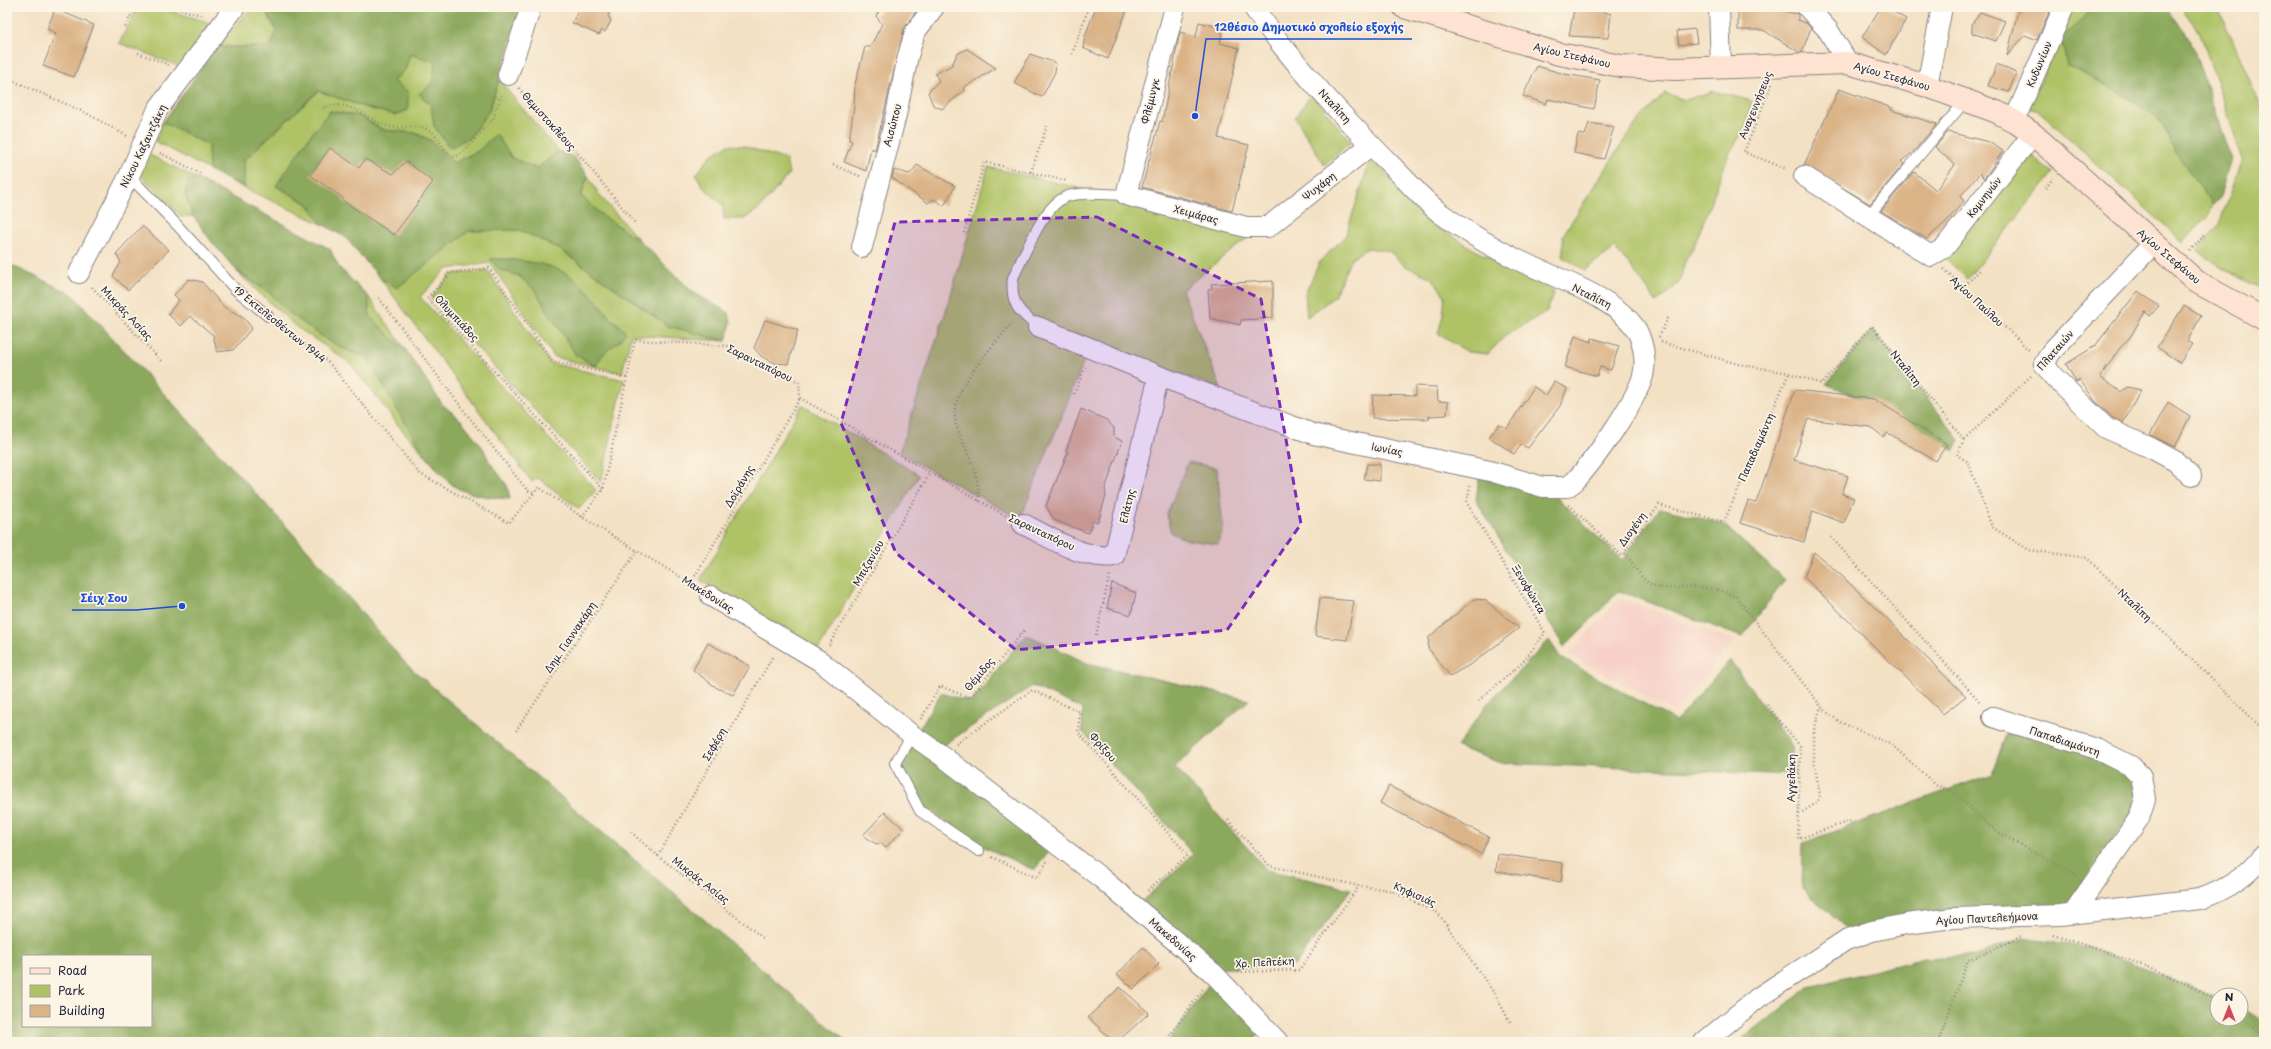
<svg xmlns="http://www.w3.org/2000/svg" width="2271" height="1049" font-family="'Playpen Sans',sans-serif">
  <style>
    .built { fill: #f7d1c7 }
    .green { fill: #afc266; stroke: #687250; fill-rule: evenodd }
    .forest { fill: #8ba85b; stroke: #56654b; fill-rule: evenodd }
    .building { fill: #dab387 }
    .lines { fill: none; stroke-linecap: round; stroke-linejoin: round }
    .lane-casing { stroke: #8a8280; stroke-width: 12 }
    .street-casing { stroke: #8a8280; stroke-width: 22 }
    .secondary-casing { stroke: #8a8280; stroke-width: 24 }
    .path { stroke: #8a8280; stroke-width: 2.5; stroke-dasharray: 1 3; stroke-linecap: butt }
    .lane { stroke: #fff; stroke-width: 10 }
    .street { stroke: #fff; stroke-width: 20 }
    .secondary { stroke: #fee3d2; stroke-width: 22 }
    .marked { fill: #7b2cbf; fill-opacity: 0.2; stroke: #7b2cbf; stroke-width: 3; stroke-dasharray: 8 5; stroke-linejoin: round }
    .labels { text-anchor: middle; stroke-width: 3.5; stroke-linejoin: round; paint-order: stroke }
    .street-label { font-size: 10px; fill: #22223b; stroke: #fcf5e5 }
    .leader { fill: none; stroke: #1d4ed8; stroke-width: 1.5 }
    .callout-dot { fill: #1d4ed8; stroke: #fcf5e5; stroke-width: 1.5 }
    .callout-label { font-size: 11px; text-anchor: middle; font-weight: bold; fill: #1d4ed8; stroke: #fcf5e5; stroke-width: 3.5; stroke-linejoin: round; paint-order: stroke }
  </style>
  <rect width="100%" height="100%" fill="#fcf5e5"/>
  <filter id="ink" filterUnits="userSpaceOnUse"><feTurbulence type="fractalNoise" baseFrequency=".025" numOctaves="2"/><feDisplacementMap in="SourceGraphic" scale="8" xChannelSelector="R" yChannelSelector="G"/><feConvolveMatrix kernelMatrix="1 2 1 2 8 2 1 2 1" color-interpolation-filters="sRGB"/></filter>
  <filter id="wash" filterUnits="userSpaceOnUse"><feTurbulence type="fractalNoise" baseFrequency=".012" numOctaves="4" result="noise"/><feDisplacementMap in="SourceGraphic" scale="16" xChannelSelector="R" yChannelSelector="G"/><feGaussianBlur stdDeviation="0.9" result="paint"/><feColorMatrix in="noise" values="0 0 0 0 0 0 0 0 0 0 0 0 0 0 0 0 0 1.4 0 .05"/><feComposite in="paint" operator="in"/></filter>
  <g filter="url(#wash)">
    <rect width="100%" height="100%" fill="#f3e1c4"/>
    <path class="built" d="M1620,598L1734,641L1674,711L1569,655Z"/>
    <path class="green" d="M138,7H158L211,23L184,68L119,43Z
      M252,7H263L277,31L270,47H217Z
      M2074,7H2092L2084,18L2061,38L2120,93L2160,119L2175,151L2213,205L2209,214L2183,242L2039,111L2028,108Z
      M2181,7H2216L2232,38L2264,115V290L2238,277L2197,251L2219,224L2243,160L2200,33Z
      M410,54L436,62C431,84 431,103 434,126L489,111L499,80L558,151L537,169L512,158L496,134L478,151L454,163L432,141L415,133L384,130L359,116L330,111L310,136L276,186L308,204L322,224L244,188V160L319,91L370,109L393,81L405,70Z
      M1714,91L1752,101L1745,128L1729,154L1695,244L1685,262L1679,283L1657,303L1629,264L1614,248L1585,270L1563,257V235L1621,145L1638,121L1665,93L1685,100Z
      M1312,94L1351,142L1324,165L1295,117Z
      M163,122L208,145L209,170L155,141Z
      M728,145L744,146L786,160L789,174L760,208L744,219H724L723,205L704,188L696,175L710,156Z
      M146,153L196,178L188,181L185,194L193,216L181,217L138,172Z
      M2030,154L2053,173L1967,279L1944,257Z
      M1370,161L1383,168L1400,195L1436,226L1480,253L1506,264L1554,291L1547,311L1504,337L1488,354L1468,352L1438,334L1443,315L1445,296L1432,278L1405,266L1389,251L1368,248L1351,258L1334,297L1307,317L1305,294L1320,261L1345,237Z
      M988,167L1118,197L1255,232L1182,290L1221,389L1092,341L1020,519L899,453L948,305Z
      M588,176L600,196L640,241L603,216L581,196Z
      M520,230L561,250L668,326L726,341L631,335L622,373L554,357L490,263L447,269L420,297L596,490L579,509L538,478L532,482L380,278L398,287L469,231ZM490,259H509L550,267L597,300L609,317L620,325V341L606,349L595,366L576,355L534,289L519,276Z
      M487,270L550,363L624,380L601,482L431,298L451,274Z
      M236,271L270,293L288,312L353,353L367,356L436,468L398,425L350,363L295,326Z
      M368,296L408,353L370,317Z
      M802,405L919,475L817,652L700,580Z
      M1188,462L1217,468L1223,530L1218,544L1188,540L1171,533L1167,514Z"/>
    <path class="forest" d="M263,7H522L489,111L470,137L450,148L434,126L431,105L419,94L432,83L436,62L410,54L405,70L393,81L408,92V110L396,115L370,109L318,91L244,160V188L209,170L208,145L163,122L217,47H270L277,31Z
      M2092,7H2165L2190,39L2231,159L2219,199L2213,205L2175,151L2160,119L2120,93L2067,65L2061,38L2084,18Z
      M330,111L359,116L384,130L415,133L432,141L454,163L478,151L496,134L512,158L537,169L558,151L574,157L588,176L581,196L603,216L640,241L693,292L729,313L731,323L726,341L668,326L561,250L520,230L469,231L397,288L380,278L345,237L322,224L308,204L276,186L310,136Z
      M196,178L330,249L338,266L368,296L370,317L408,353L442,404L462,421L483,448L489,461L507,485L510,499C493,498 476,496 459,489C431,476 384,386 367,356L353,353L327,340L288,312L270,293L236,270L211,241L193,216L185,194L188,181Z
      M490,259C511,259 549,262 567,274C584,285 595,301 608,315C613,322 620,325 626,332C616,348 604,347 596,366L576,355L534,289L519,276L500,270Z
      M7,263L72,294L306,548L406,664L847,1042H7ZM23,956H151V1026H23Z
      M1873,329L1960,440L1954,451L1888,410L1826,384Z
      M1479,478L1551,492L1622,560L1660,508L1723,524L1785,580L1742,637L1619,591L1564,647L1476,500Z
      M1026,634L1087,663L1249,700L1175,767L1267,870L1351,889L1295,965L1214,969L1139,904L1193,854L1082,731L1083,709L1032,686L938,749L916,734L941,693L971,702Z
      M1549,640L1561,658L1676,721L1730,660L1792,746L1794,775L1501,763L1457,747L1487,704Z
      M2009,725L2092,753L2128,773L2135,787L2134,810L2068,904L1976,910L1851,933L1802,888L1803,843L1992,774Z
      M912,741L1054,846L1034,870L982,846L925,808L899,763Z
      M2023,938L2090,948L2217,996V1019H2241V1006L2264,1021V1042H1738L1809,987L1925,958L1977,955Z
      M1213,978L1261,1030L1252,1042H1168Z"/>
    <g id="blocks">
      <path class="building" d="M580,7H612L608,16L611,21L605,32L602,30L599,35L572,23Z
        M882,7L918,8L904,29L875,150L871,148L866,171L844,162L852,141L849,140L854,107L855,84L865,47H870L882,24L876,16Z
        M1096,7H1128L1108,59L1083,48L1085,36Z
        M1584,7H1600V11L1611,14L1608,38L1569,36L1574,9L1583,10Z
        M1881,7H1885L1906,19L1886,55L1862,37Z
        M2019,7H2044L2050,10L2037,40L2025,35L2007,56Z
        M1738,8H1769L1798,14V20L1806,23L1811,28L1802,52H1799L1763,30H1738Z
        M55,9L94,25L74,77L43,66L56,33L47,29Z
        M1980,12L2005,21L1996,41L1972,33V24Z
        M1199,22L1223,28L1220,43L1239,48L1218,138L1249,145L1232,211L1142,187L1160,121L1162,122L1180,32L1196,37Z
        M1695,29L1697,43L1679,45L1677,31Z
        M967,49L996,68L963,88L965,90L942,109L933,105L928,92L939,81L935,74L952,65L957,54Z
        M1030,54L1056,63L1055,72L1042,97L1014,83Z
        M1997,64L2016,73L2009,92L1988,86Z
        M1537,66L1564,74L1600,80L1594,109L1548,99L1546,104L1523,96Z
        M1839,89L1892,108L1891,110L1937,124L1912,153L1901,161L1904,164L1870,204L1804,165Z
        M1589,123L1614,127L1604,159L1574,153L1578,134L1585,135Z
        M1948,132L1989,142L2003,151L1984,179L1980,173L1960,197L1964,201L1947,221L1927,239L1925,238L1881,211L1914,172L1936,190L1955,165L1935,147Z
        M330,148L359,168L365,159L393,174L406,161L433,182L394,235L342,200L343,198L310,175Z
        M917,165L955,186L944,206L934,199L928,203L892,178L894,170L910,174Z
        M142,226L169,250L128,290L113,276L121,262L116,254Z
        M189,279L202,282L224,307L243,317L252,328L233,350L217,352L213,335L190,316L181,326L168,314L179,300L174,295Z
        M1273,281V318L1241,320L1240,325L1210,318L1208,290L1212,289L1211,284Z
        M2138,291L2159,306L2150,316L2145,312L2130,337L2120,348L2100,377L2121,392L2127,387L2141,390L2123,423L2113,418L2096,402L2080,380L2076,382L2066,364L2095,346Z
        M2184,306L2201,316L2187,342L2192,344L2180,363L2157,347Z
        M765,320L798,330L788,364L775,363L761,356L754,348Z
        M1575,336L1591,342L1592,338L1619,346L1611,370L1600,367L1597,376L1565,367Z
        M1554,382L1567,388L1560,406L1528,448L1521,445L1514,454L1489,437L1499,424L1507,428L1534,387L1546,395Z
        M1415,386L1437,387L1438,401L1448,402L1447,415L1429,416V419L1372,418L1373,395L1415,396Z
        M1795,390L1874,399L1947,444L1936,461L1888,433L1883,437L1871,427L1808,419L1794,460L1848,476L1842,494L1854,498L1844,523L1813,511L1804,542L1740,523L1748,501L1756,503Z
        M2168,402L2190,416L2175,447L2150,435Z
        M1081,409L1107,420L1114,428V437L1122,441L1105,489L1106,496L1098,522L1093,521L1088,533L1054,520L1046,506L1068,452L1066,451Z
        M1367,464H1380V481L1364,479Z
        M1814,552L1842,576L1966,696L1943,714L1804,577Z
        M1112,583L1136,593L1131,615L1107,608Z
        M1320,598L1354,601L1347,640L1315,636Z
        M1474,599L1485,600L1519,628L1473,663L1450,676L1428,648L1429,637Z
        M708,643L750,666L733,695L717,688L693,670Z
        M1389,786L1489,837L1481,854L1380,803Z
        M885,812L904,829L885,848L882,843L876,844L863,835Z
        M1498,854L1563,863L1561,882L1496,871Z
        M1143,947L1159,964L1134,989L1117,975Z
        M1120,987L1149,1013L1117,1042H1114L1088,1017Z"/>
    </g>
  </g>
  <g filter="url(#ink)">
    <use href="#blocks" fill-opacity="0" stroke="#8a8280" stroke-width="1"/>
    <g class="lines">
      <defs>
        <path id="lane" d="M129,176L177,225L235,289L268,316
          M1869,215L1966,100
          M1038,327C1019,312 1010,304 1013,278C1024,256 1044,203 1068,196C1085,191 1108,195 1126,195
          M912,735L895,763L920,811L979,851"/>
        <path id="street" d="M1175,7L1126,195L1246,227H1268L1371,145
          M1719,7L1721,66
          M1807,7L1828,30L1848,63
          M508,75L531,7
          M1927,86L1942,7
          M2014,121L2064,7
          M1804,176L1931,256L1944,248L2033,134
          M2153,244L2051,352L2044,364L2053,376L2106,428L2151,448L2175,461L2191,476
          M862,247L896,115L908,56L915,32L934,7
          M79,273L129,176L158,109L235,7
          M1038,327L1159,376L1313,434L1490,471L1543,487H1567L1574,482C1594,461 1635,403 1643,376C1646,363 1644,348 1639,335C1623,299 1552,277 1516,259C1492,247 1461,228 1440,213C1423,200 1408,182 1393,167C1343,117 1294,65 1253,7
          M1023,524C1050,537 1083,560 1114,556L1159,376
          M711,596L820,661L912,735L941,755L1101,878L1214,974L1278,1042
          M1993,717L2097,749L2131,766L2141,776L2145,799L2139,818L2073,913
          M1704,1042L1759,997L1846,940L1872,931L1906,924L1953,918L2060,915L2200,899C2226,890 2248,877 2264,854"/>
        <path id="secondary" d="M1404,7L1559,54L1621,66L1675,69L1848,63L1927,86L1997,112L2014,121L2033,134L2197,282L2264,319"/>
      </defs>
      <use href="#lane" class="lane-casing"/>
      <use href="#street" class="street-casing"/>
      <use href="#secondary" class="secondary-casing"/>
      <path class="path" d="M173,7L204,16
        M125,27L135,7
        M138,53L169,65
        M1072,54L1089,7
        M7,78L86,113L127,136
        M1772,84L1744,152L1787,169
        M519,88L581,157L635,223
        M323,108C350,97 367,121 391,127C403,129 416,124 427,129C440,135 441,150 455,157L466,149L493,119L502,92
        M160,153L202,174
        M833,165L862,177
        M1031,172L1047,126
        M2046,188L2053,178
        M964,233L984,162L1067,181
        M2190,251L2204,235
        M1944,269L2030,351
        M92,287L163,363
        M1962,288L1981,269
        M379,298L465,412L527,490L534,493
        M277,323L329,363L419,473L509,523L539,487L582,517L695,586
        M1659,337L1668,318
        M7,340L9,352L7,354
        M1661,342L1738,364L1789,373L1822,384L1872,326L1964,440
        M2031,376L1964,440L1957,455L1968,462L1992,527L2029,550L2087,558L2264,730
        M1074,394L1085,367
        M1470,485L1467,503L1545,633L1522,663L1478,701
        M603,489L427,298L451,273L489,268L552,361L627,378
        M979,501C979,475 972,464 962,440C960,434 956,427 955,420C950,388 993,347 1012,323
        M1569,505L1622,556L1659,505L1724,522L1789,373
        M582,517L603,489L635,340L729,346L799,382L800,398L1006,516
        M1831,537L1981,703
        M1625,553C1631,561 1637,572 1645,580C1659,593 1676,587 1692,587C1708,587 1723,590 1736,597L1824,710L1840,722L1892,745L1937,786C1958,789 1969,809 1985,822C2013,845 2047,857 2078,876
        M691,583L800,398
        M1096,635L1110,574
        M829,645L930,473
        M1767,705L1800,746L1798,839L1850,821
        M921,719L940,686L970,698L1026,628
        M516,731L637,551
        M956,744L1032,690L1080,712L1078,732L1188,855L1146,892
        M1799,814L1818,802L1820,795L1814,761V730L1821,706
        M1228,820L1270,866L1359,886L1389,890L1438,913L1494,993L1510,1022
        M631,832L658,856L763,938
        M658,856L773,656
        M992,857L1037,878L1048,860
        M2053,935C2110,953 2166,970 2217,1001
        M1238,972L1299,970L1359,886
        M2241,1017L2264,1035
        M1165,1042L1203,989
        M1938,1042L1968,960L2003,946L2021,936"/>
      <use href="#lane" class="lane"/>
      <use href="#street" class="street"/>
      <use href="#secondary" class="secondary"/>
    </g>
  </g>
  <path class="marked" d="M1097,217L1261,299L1301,524L1227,630L1016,650L896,553L841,423L895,222Z"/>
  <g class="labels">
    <g class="street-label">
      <text transform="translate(1572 55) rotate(13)" y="4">Αγίου Στεφάνου</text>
      <text transform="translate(2039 64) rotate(-67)" y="4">Κυδωνίων</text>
      <text transform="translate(1892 76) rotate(16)" y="4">Αγίου Στεφάνου</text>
      <text transform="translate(1150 101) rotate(-76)" y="4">Φλέμινγκ</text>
      <text transform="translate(1755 105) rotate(-68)" y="4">Αναγεννήσεως</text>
      <text transform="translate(1335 106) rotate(47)" y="4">Νταλίπη</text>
      <text transform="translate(549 121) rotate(48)" y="4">Θεμιστοκλέους</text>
      <text transform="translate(892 125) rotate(-75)" y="4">Αισώπου</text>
      <text transform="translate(143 146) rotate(-64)" y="4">Νίκου Καζαντζάκη</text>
      <text transform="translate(1319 186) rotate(-38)" y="4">Ψυχάρη</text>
      <text transform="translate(1984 197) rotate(-52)" y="4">Κομνηνών</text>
      <text transform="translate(1196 214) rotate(15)" y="4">Χειμάρας</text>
      <text transform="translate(2169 256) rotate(40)" y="4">Αγίου Στεφάνου</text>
      <text transform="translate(1592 296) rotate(26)" y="4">Νταλίπη</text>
      <text transform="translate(1977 301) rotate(43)" y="4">Αγίου Παύλου</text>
      <text transform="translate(127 313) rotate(47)" y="4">Μικράς Ασίας</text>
      <text transform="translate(457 318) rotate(47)" y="4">Ολυμπιάδος</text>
      <text transform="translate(280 324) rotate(39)" y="4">19 Εκτελεσθέντων 1944</text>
      <text transform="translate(2055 350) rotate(-49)" y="4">Πλαταιών</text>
      <text transform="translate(760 363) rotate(26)" y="4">Σαρανταπόρου</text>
      <text transform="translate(1906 368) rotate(51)" y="4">Νταλίπη</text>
      <text transform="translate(1756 447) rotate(-66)" y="4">Παπαδιαμάντη</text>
      <text transform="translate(1387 449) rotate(11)" y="4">Ιωνίας</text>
      <text transform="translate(739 486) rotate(-59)" y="4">Δοϊράνης</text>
      <text transform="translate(1127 506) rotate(-76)" y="4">Ελάτης</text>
      <text transform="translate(1632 529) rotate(-54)" y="4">Διογένη</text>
      <text transform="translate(1042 532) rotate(25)" y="4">Σαρανταπόρου</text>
      <text transform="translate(868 563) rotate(-60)" y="4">Μπιζανίου</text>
      <text transform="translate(1529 589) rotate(59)" y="4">Ξενοφώντα</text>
      <text transform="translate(708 594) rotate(32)" y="4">Μακεδονίας</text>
      <text transform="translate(2135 605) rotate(44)" y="4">Νταλίπη</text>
      <text transform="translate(570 637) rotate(-56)" y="4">Δημ. Γιαννακάρη</text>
      <text transform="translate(979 674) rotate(-50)" y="4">Θέμιδος</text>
      <text transform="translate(2065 741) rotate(18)" y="4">Παπαδιαμάντη</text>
      <text transform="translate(714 744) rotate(-60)" y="4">Σεφέρη</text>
      <text transform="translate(1103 747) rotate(48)" y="4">Φρίξου</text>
      <text transform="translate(1791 778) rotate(-89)" y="4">Αγγελάκη</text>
      <text transform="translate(701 880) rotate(38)" y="4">Μικράς Ασίας</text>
      <text transform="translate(1415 894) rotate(24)" y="4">Κηφισιάς</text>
      <text transform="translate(1987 918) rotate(-3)" y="4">Αγίου Παντελεήμονα</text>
      <text transform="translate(1173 939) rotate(41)" y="4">Μακεδονίας</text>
      <text transform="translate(1265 962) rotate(-3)" y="4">Χρ. Πελτέκη</text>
    </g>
  </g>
  <path class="leader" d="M1195 116L1206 39H1412M182 606L136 610H72"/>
  <g class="callout-dot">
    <circle cx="1195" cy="116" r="4"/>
    <circle cx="182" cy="606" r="4"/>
  </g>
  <g class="callout-label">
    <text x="1309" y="31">12θέσιο Δημοτικό σχολείο εξοχής</text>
    <text x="104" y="602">Σέιχ Σου</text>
  </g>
  <rect width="2271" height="1049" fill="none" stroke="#fcf5e5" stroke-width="24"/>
  <rect x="22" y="955" width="130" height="72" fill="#fcf5e5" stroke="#a5a1a1"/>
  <rect x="30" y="968" width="20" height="6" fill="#fee3d2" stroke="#a5a1a1"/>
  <text x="58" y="975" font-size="12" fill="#22223b">Road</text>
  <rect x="30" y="985" width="20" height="12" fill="#afc266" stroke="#a5a1a1"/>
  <text x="58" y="995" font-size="12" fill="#22223b">Park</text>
  <rect x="30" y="1005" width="20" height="12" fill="#dab387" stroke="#a5a1a1"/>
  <text x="58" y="1015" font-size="12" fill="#22223b">Building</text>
  <g transform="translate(2229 1007)"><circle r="19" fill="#fcf5e5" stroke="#a5a1a1"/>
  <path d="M0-3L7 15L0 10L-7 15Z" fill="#d1495b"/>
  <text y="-6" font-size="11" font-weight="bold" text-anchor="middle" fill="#22223b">N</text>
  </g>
</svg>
